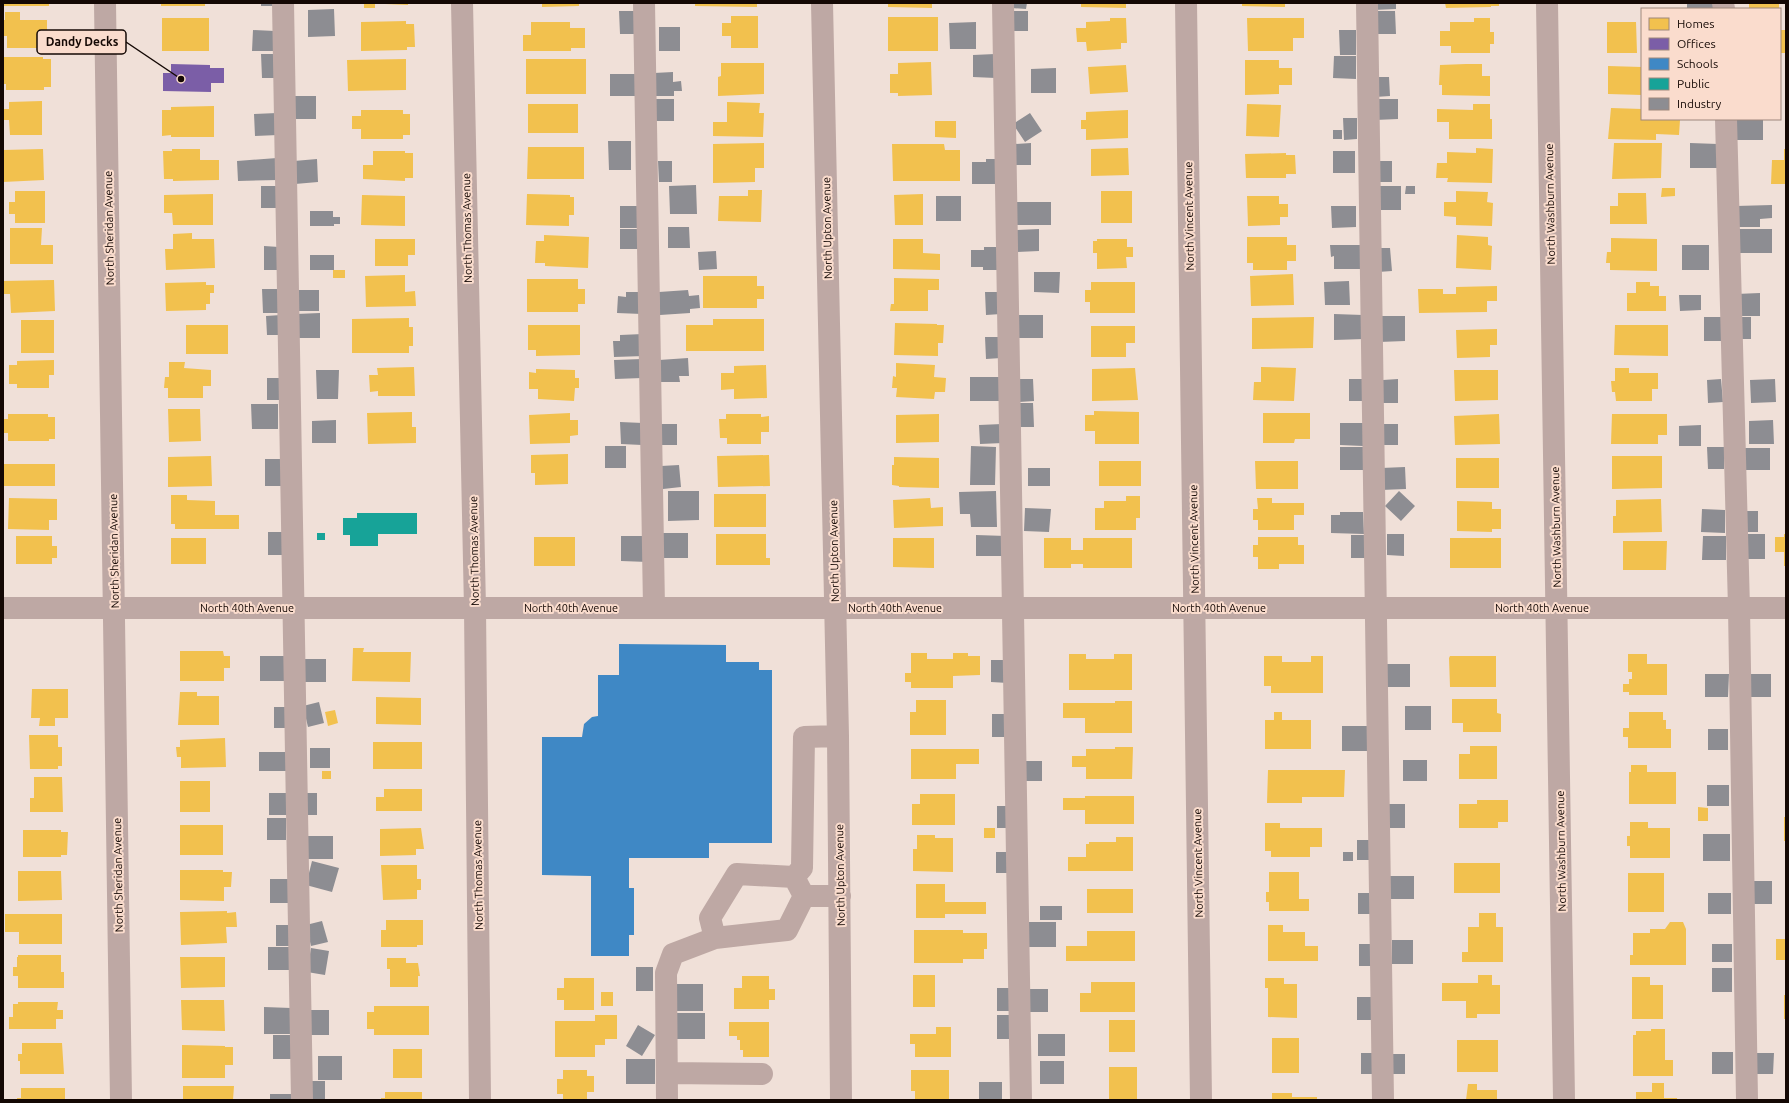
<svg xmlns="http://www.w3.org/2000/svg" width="1789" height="1103" font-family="Ubuntu,sans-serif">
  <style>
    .homes { fill: #f2c14e }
    .offices { fill: #7b5ea7 }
    .schools { fill: #3f88c5 }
    .public { fill: #17a398 }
    .industry { fill: #8d8d92 }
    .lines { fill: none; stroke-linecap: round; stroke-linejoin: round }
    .minor { stroke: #bea8a4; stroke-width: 22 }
    .labels { text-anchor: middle; stroke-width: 4; stroke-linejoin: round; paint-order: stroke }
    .street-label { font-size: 11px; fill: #140804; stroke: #fadccd }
    .leader { fill: none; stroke: #140804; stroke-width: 1.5 }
    .callout-dot { fill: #140804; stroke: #fadccd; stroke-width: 1.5 }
    .callout { fill: #fadccd; stroke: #140804; stroke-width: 1.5 }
    .callout-label { font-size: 12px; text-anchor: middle; font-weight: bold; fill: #140804 }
  </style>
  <rect width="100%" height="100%" fill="#f0e0d8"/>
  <path class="homes" d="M3,3H49V6H3Z
    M161,3H205V6H161Z
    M364,3H375V8H364Z
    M385,3H408V5L385,4Z
    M542,3H579V6L542,7Z
    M695,3H757V7L695,6Z
    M888,3H932V8L888,7Z
    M1081,3H1126V8L1081,7Z
    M1242,3H1285V7L1242,6Z
    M1445,3H1499V6H1491V7L1446,8Z
    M1749,3H1779V9H1749Z
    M5,12H20V20H47V42H41V48H7V36H3V20H5Z
    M731,16H758V48H731V36H722V23H731Z
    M888,17H938V51H888Z
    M162,18H209V51H162Z
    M1110,18H1126L1127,43H1121V49L1087,51L1086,42H1077L1076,28H1086V22L1110,21Z
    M1247,18H1304V38H1293V51H1248Z
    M1474,18H1490V32H1494V44H1490V53H1451V46H1440V31H1450V22H1474Z
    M406,21V24H414L415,47H407V50L361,51V22Z
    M531,22H570V28H585V48H571V51H523V35H531Z
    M1607,22H1636L1637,53H1607Z
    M1780,30H1786V53H1780Z
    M3,57H43V59H51V87H44V90H6V84H3Z
    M406,59V90L348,91L347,60Z
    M526,59H586V94H526Z
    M1245,60H1279V68H1292V85H1279V94L1245,95Z
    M931,62L932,95L898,96V93H890V74H898V63Z
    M721,63H764V94L718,96V77L721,76Z
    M1466,64H1482V76H1490V96L1442,95V85H1439L1440,65Z
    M1126,65L1128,92L1090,94L1088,67Z
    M1608,66L1642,67V95L1608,94Z
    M42,101V135H10L9,120H3V109H9V102Z
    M727,102L760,103L759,113H764L763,137L713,136V122H727Z
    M528,104H578V133H528Z
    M1247,104L1281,105L1279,137L1246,136Z
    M1473,104H1490V119H1492V139H1449V122H1437V109L1473,110Z
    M214,106V137H171V135L162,136V110H171V107Z
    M1611,108L1642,109V119L1680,120L1679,135L1656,134V140L1608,139Z
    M361,110H403V114H410V135H403V139H361V129H352V116H361Z
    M1128,110V138L1086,140V129H1081V120H1086V112Z
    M935,121H956V138L935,137Z
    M764,143V168H755V182L713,183V144Z
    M1614,143H1662L1661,178L1612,179Z
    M892,144H944L945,150H960V181H893Z
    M528,147H584V179H527Z
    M1128,148L1129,175L1091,176V149Z
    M1476,148L1493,149L1492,183L1447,182L1448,178H1436L1437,163H1447V152L1476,153Z
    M43,149L44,180L3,182V150Z
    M172,149H200V160H219V180L173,181V179H164L163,151H172Z
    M1784,149H1786V184H1771L1772,160H1784Z
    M373,151H405V153H413V178H405V181L363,179V165H373Z
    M1286,153V155H1295L1296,174H1286V178H1246L1245,154Z
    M1662,188H1675V196L1661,197Z
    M748,190H762L761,222L718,221L719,196H748Z
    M15,191H45V223H15V214H9V202H15Z
    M1101,191H1132V223H1101Z
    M1456,191L1488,192L1487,202L1493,203L1492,226L1456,225V217L1444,216V202H1456Z
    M1618,193H1646L1647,224H1610V206H1618Z
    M213,194V225H173L172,213H164V195Z
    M527,194L570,195V197H574V215H569V226L526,225Z
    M923,194V225H895L894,195Z
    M362,195L405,196V226L361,225Z
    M1247,196H1279V204H1288V217H1280V225L1248,226Z
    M10,228H42L41,245H53V264H10Z
    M192,233V239H214L215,268L166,270L165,249H173V234Z
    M544,235L589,237L588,268L545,266V263H535L536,241H544Z
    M1457,235L1488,237V245L1492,246L1491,270L1456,268Z
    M1247,237H1287V245H1296V261H1287V270H1253V263H1247Z
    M1611,238L1657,239V271L1610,270V263H1606L1607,252H1611Z
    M375,239H415V255H408V266H375Z
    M893,239H923V253L940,254V270L893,269Z
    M1097,239H1127V247H1133V257H1126L1127,268L1097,269V253H1093V241H1097Z
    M333,270H345V278H333Z
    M1293,274L1294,305L1251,306L1250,276Z
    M405,275V292L415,291L416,306L366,307L365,276Z
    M703,276H757V286H764V299H757V308H703Z
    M894,278L939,279V290H928V311H890L891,304H894Z
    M527,279H578V289H585V304H578V312H527Z
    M54,280L55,311L11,313L10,294H3V281Z
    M206,282V285H214V293H210V304H206V310L166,311L165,283Z
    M1091,282H1135V313H1090V302H1085V290H1091Z
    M1636,282H1650V286H1659V296H1666V311H1627V293H1636Z
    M1497,286V301H1487V312L1419,313L1418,289H1443V294H1456V287Z
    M1314,317L1313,348L1252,349V318Z
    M409,318V327H413V346H409V353H352V319Z
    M713,319H764V351H686V325H713Z
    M21,320H54V353H21Z
    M895,323L937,324V325H944L943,343H938V356L894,355Z
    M186,325H228V354H186Z
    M528,325H580V355L536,356V350H528Z
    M1615,325H1668V356L1614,355Z
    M1091,326H1135V343H1126V357H1091Z
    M1497,329V345H1490V357L1457,358L1456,330Z
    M54,360V375H49V388H17V384H9V365H17V361Z
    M169,362H185L184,368L211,370V386H203V398H168V388H164L165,377H169Z
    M896,363L935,365L934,377L946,378L945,392H935L934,399L896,397L897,388H892L893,376L896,377Z
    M766,365L767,398L734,399V389L721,390V373H734V366Z
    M414,367L415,396H378V391L370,392L369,375H378L377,368Z
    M1261,367L1296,368L1294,401L1253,400L1254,382H1261Z
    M1135,368L1138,400L1092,401V369Z
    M1615,368H1629V373H1658V389H1652V401H1616L1615,392H1612L1611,381H1615Z
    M536,369L575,370V378H579V388H575L574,401L538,399V389H529V372L536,373Z
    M1454,370H1498V400L1455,401Z
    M168,409H200L201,441L169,442Z
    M1094,411L1139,412V444H1095V431H1085V415H1094Z
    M412,412V427H416V443L368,444L367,413Z
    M570,413V420H578V435L570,436V443L530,444L529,415Z
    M1263,413H1310V439H1295L1294,443H1263Z
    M8,414H48V417H55V439H49V441H8V433H4V419H8Z
    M726,414H761V417L769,416V432H761V444H727V438H720L719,419H726Z
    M939,414V442L896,443V415Z
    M1499,414L1500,444L1455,445L1454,416Z
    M1612,414H1667V435H1658V444H1611Z
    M568,454V484L535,485V473H531V455Z
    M769,455L770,486L718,487L717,456Z
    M211,456L212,486L168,487V457Z
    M1612,456H1662V488L1612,489Z
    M894,457L939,458V488L899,487V486L892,485V465H894Z
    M1456,458H1499V488H1456Z
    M1099,461H1141V486H1099Z
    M1255,461H1298V489H1256Z
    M3,464H55V486H3Z
    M714,494H766V527H714Z
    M171,495H187V500L215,501V515H239V529H175V524H171Z
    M1126,496H1140V518H1136V530H1095V508H1104V501H1126Z
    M9,498L57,499V520H49V530L8,529Z
    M930,498L931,508L943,507V526L894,528L893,500Z
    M1257,498H1272V503H1304V515H1294V530H1258V520H1253V509H1258Z
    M1661,499L1662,532L1613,533V516H1616V500Z
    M1457,501L1492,502V509H1501V529H1492V532L1457,531Z
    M716,534H766V558H770V565H716Z
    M1784,534H1786V566H1784V552H1775V537H1784Z
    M16,536H52V546H57V558H52V564H16Z
    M534,537H575V566H534Z
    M1258,537H1298V545H1304V564H1279V569H1258V557H1253V545H1258Z
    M171,538H206V564H171Z
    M893,538H934V568L893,567Z
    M1044,538H1071V550H1083V538H1132V568H1083V564H1071V568H1044Z
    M1450,538H1501V568H1450Z
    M1623,541H1667L1666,570H1623Z
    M353,648H364L363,652H411L410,682L352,681Z
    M180,651H223L224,656H230V668H224V681H180Z
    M911,653H927V659H953V653H968V656H980V675L953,676V688H911V682H905V673H911Z
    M1069,654H1086V659H1114V654H1132V690H1069Z
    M1628,654H1647V664H1667V695H1629V692H1623V684H1629V679H1632V672H1628Z
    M1264,656H1282V662H1311V656H1323V693H1271V686H1264Z
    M1450,656H1496V687H1450L1449,658Z
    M32,689H68V718H55V726H39L40,718H31Z
    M180,692H197V696H219V725H178Z
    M376,697L421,698V725L376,724Z
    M1452,699H1497V713L1501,714V732H1463V723H1452Z
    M916,700H946V735H910V712H916Z
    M1115,701H1132V733H1085V718H1063V703H1115Z
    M335,710L338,723L328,726L325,712Z
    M1274,712H1282V720H1311V749H1265V720H1274Z
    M1629,712H1663V720H1666V729H1671V748H1628V737H1623V728H1629Z
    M29,735H58V747H62V766H58V769H30Z
    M225,738L226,767L181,768V757H177L176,747H180V740Z
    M373,742H422V769H373Z
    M1470,746H1497V779H1459V754H1470Z
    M1115,747H1133L1132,779H1086V767H1072V756H1086V749H1115Z
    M911,749H979V764H956V779H911Z
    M1631,765H1647V772H1676V804H1629V772H1631Z
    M1268,770H1345L1344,797H1302V803H1267Z
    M322,771H331V779H322Z
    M34,777H62L63,812H30V798H34Z
    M180,781H210V812H180Z
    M384,789H422V811H376V797H384Z
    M920,794H955V825H912V804H920Z
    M1085,796H1134V824H1085V810H1063V798H1085Z
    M1477,800H1508V822H1498V828H1459V804H1477Z
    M1698,807L1708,808V821H1698Z
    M1784,817H1786V841H1784Z
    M1630,822H1648V828H1670V858H1630V846H1627V836H1630Z
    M1265,823H1280V828H1322V847H1310V857H1271V851H1265Z
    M180,825H223V855H180Z
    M421,828L424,849H416V855L380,856V829Z
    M984,828H995V838H984Z
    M23,830H61V832H68L67,855H61V857H23Z
    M917,835H935V838H953V872L913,871V849H917Z
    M1116,837H1133V871H1068V857H1086V844H1089V842H1116Z
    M1454,863H1500V893H1454Z
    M381,865H417V879H421V890H417V899L383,900Z
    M180,870H223V872H232L231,887H224V901L180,900Z
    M18,871H61L62,900L18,901Z
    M1269,872H1299V899H1309V911H1269V902H1266V892H1269Z
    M1628,873H1664V912H1628Z
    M916,884H945V902H986V914H945V918H916Z
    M1087,889H1133V913H1087Z
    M227,911V913L236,912L237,927H226L227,943L181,945L180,912Z
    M1479,913H1496V927H1503V962H1462V952H1468V927H1479Z
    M5,914H62V944H19V932H5Z
    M386,920H423V945H417V947H381V930H386Z
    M1670,922H1683L1686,929V965H1630V955H1633V933H1650V929H1665Z
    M1268,925H1283V932H1305V946H1318V961H1268Z
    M914,930H963V933H987V949H984V959H963V963H914Z
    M1087,931H1135V961H1066V946H1087Z
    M1776,939H1786V960H1776Z
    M18,955H61V972H64V988H18V976H13V967H17V957H18Z
    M180,957H225V987L181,988Z
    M387,958H406V963H418L420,976H418V987H390V969H387Z
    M913,975H935V1007H913Z
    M1478,975H1492V985H1500V1014H1477V1018H1466V1001H1442V983H1478Z
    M742,976H769V989H775V1000H769V1009H734V988H742Z
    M1632,977H1650V985H1663V1019H1632Z
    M564,978H594V1010H564V1000H557V988H564Z
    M1265,978H1284V984H1297V1018L1268,1017V988H1265Z
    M1091,982H1135V1012H1080V993H1091Z
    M601,992H613V1006H601Z
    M1784,995H1786V1019H1784Z
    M181,1000H224L225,1031L182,1030Z
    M18,1002H58L57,1010H63V1019H56V1029H9V1017H13V1004H18Z
    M374,1006H429V1035H374V1029H367V1012H374Z
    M595,1015H617V1039H605V1045H595V1057H555V1021H595Z
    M1109,1020H1135V1052H1109Z
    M729,1022H769V1057H743V1050H740V1040H737V1036H729Z
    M936,1027H951V1057H915V1044H910V1034H936Z
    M1651,1029H1665V1060H1673V1076H1633V1035H1636V1031H1651Z
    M1272,1038H1299V1073H1272Z
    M1457,1040H1498V1072H1457Z
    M22,1043H62L64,1074H20V1061H18V1054H22Z
    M182,1045L225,1046V1047H233V1065H225V1078H182Z
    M393,1049H422V1078H393Z
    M1109,1067H1137V1099H1109Z
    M563,1070H587V1076H594V1092H587V1100H563V1094H557V1079H563Z
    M911,1070H949V1100H915V1091H911Z
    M1652,1083H1664V1098H1677V1100H1636V1092H1652Z
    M1468,1084H1477V1090H1497V1100H1466Z
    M183,1086H234L233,1100H183Z
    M21,1088H65V1100H17V1098H21Z
    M385,1092H422V1100H381V1098H385Z
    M1272,1093H1292V1097H1317V1100H1272Z"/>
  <path class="offices" d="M171,64L210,65V68H224V83H211V92L163,91V73H171Z"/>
  <path class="schools" d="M619,644L726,645V662H759V670H772V843H709V858H629V888H634V935H629V956H591V876L542,875V737H582L584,724L592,717L598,716V675H619Z"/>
  <path class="public" d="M357,513H417V534H378V546H350V535H343V518H357Z
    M317,533H325V540H317Z"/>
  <path class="industry" d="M261,3H274V6H261Z
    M1011,3H1027L1026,9L1011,8Z
    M1372,3H1396V9L1373,10Z
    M1687,3H1714V9H1687Z
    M334,9L335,36L308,37V10Z
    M619,11H638V34H620Z
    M1012,11H1028V31H1012Z
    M1372,11H1395L1396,34H1372Z
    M976,22V49H950L949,23Z
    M659,27H680V51H659Z
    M253,30L275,31V51H252Z
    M1339,30H1356V55H1340Z
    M261,54H276V78H262Z
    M995,54L996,78L973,77V55Z
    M1334,56H1356V79L1333,78Z
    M1056,68V93H1031V69Z
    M673,72V82L681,81L682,91H674V96H655L654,73Z
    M610,74H636V96H610Z
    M1374,77H1389L1390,96L1375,97Z
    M291,96H316V119H292Z
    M655,99H674V121H655Z
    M1374,99H1398V119L1375,120Z
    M277,113L278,135L255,136L254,114Z
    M1030,113L1042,131L1025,142L1013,124Z
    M1343,118H1357V139L1344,140Z
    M1735,119H1763V140H1735Z
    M1333,130H1342V139H1333Z
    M608,141H631V170H609Z
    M1031,143V165H1015L1014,144Z
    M1690,143L1718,144V168H1690Z
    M1333,151H1355V173H1333Z
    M277,158L278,180L238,181L237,161Z
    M317,159L318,182L295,184L294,161Z
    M986,159H998V184H972V162H986Z
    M658,161H672V182H659Z
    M1375,161H1392V182H1375Z
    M696,185L697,214H670L669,186Z
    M261,186H277L278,208H261Z
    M1376,186H1401V210H1376Z
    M1406,186H1415V194H1405Z
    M936,196H961V221H936Z
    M1016,202H1051V225H1016Z
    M1772,205V218L1760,219V227H1736V206Z
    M620,206H640V228H620Z
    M1331,206H1356V227L1332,228Z
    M310,211H333V217H340V224H334V226H310Z
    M668,227H689L690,248H668Z
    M620,229H640V249H620Z
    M1039,229V251L1017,252V230Z
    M1736,229H1772V253H1736Z
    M1330,245H1360V269H1334V256L1331,257Z
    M1682,245H1709V270H1682Z
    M264,246L279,247V270H264Z
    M984,247H1000V270H983V267H971V250H984Z
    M1377,248H1390L1392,271L1378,272Z
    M716,251L717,269L699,270L698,252Z
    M310,255H334V270H310Z
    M1034,272H1060L1059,293L1034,292Z
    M1349,281L1350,305H1325L1324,282Z
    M262,289H279L280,313H263Z
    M296,290H319V311H297Z
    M688,290L689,296L699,295L700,308L690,309V313L660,315L659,292Z
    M626,292H643L642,314L617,313L618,296L626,297Z
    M985,292H1000L1001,314L986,315Z
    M1760,293V316H1737L1736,294Z
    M1679,295H1701V310L1680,311Z
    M320,313V338H296V314Z
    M1334,314L1363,315L1364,339L1334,340Z
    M281,315V335H267L266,316Z
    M1017,315H1043V338H1017Z
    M1378,316H1405V341L1379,342Z
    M1704,317H1721V341H1704Z
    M1737,317H1751V339H1737Z
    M643,334L644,356L614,357L613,341H620V335Z
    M985,337H1001V358L986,359Z
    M688,358L689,376H679L680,382H659V360Z
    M642,359V378L615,379L614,360Z
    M316,370H339L338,399H317Z
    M970,377H1000V401H970Z
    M267,378H282V400H267Z
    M1018,379H1033L1034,401L1019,402Z
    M1349,379H1365V401H1349Z
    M1398,379V403H1383V380Z
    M1721,379L1723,402L1708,403L1707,380Z
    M1775,379L1776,402L1751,403L1750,380Z
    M1018,403H1033L1034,427H1019Z
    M251,404H278V429H252Z
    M336,420V443H312V421Z
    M1773,420L1774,444H1749V421Z
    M620,422L643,423L642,445L621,444Z
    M1340,423H1363V446L1340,445Z
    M660,424H677V445H661Z
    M1002,424L1003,443L980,444L979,425Z
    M1380,424H1398V445H1380Z
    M1701,425V446H1679V426Z
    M605,446H626V468H605Z
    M971,446L996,447L995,485H970Z
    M1340,447H1364V470H1340Z
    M1707,447H1724V469H1708Z
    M1743,448H1770V470H1743Z
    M265,459H284V486H265Z
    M679,465L681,487L663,489L661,466Z
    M1405,467L1406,489L1381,490V468Z
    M1028,468H1050V486H1028Z
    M668,491H699V520L668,521Z
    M996,491L997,527H971L970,514H960L959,492Z
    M1399,491L1415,506L1401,521L1385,506Z
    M1025,508L1051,509L1049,532L1024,531Z
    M1702,509L1725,510V533L1701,532Z
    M1742,511H1758V532H1742Z
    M1340,512H1363L1364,534L1331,533V515H1340Z
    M268,532H283V555H268Z
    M662,533H688V558H662Z
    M1387,534H1404V556L1387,555Z
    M1741,534H1765V559H1741Z
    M976,535L1006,536V556H976Z
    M1351,535H1366V558H1351Z
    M621,536H648V562L621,561Z
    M1703,536H1726V560H1702Z
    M260,656H285V681H260Z
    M304,659H326V682H304Z
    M991,660H1008V683L991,682Z
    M1386,664H1410V687H1386Z
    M1705,674H1729L1728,697H1705Z
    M1747,674H1771V697H1747Z
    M319,702L324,723L308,727L303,706Z
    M1405,706H1431V730H1405Z
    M274,707H287V728H274Z
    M992,714H1009V737H992Z
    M1342,726H1368V751H1342Z
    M1708,729H1728V750H1708Z
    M310,748H330V768H310Z
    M259,752H287V771H259Z
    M1403,760H1427V781H1403Z
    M1026,761H1042V781H1026Z
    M1707,785H1729V806H1707Z
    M269,793H288V815H269Z
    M306,793H317V815H306Z
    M1388,804H1405V828H1388Z
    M997,806H1010V828H997Z
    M267,818H286V840H267Z
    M1703,834H1730V861H1703Z
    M307,836H333V859H307Z
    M1357,840H1372V860H1357Z
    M996,852H1011V873H996Z
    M1343,852H1353V861H1343Z
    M312,861L339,868L332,892L306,885Z
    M1389,876H1414V899H1389Z
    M270,879H290V903H270Z
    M1748,881H1772V904H1748Z
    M1358,893H1373V914H1358Z
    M1708,893H1731V914H1708Z
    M1040,906H1062V920H1040Z
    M322,921L328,942L311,946L306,925Z
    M1029,922H1056V947H1029Z
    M276,925H290V946H276Z
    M1392,940H1413V964H1392Z
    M1359,944H1374V966H1359Z
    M1712,944H1732V962H1712Z
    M268,947H290V970H268Z
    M311,948L329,951L325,975L307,972Z
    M636,967H653V991H636Z
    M1712,968H1732V992H1712Z
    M671,984H703V1011H671Z
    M997,988H1012V1011H997Z
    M1030,989H1048V1012H1030Z
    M1357,997H1373V1020H1357Z
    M264,1007L291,1008V1034H264Z
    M309,1010H329V1035H309Z
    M672,1013H705V1039H672Z
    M997,1015H1013V1039H997Z
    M638,1025L655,1035L642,1056L626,1046Z
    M1038,1034H1065V1056H1038Z
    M273,1035H291V1059H273Z
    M1712,1052H1733V1074H1712Z
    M1361,1053H1374V1074H1361Z
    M1752,1053H1774L1773,1074H1752Z
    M1392,1054H1405V1074H1392Z
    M318,1056H342V1080H318Z
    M626,1059H655V1084H626Z
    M1040,1061H1064V1084H1040Z
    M310,1081H325V1100H310Z
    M979,1082H1002V1100H979Z
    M270,1094H292V1100H270Z"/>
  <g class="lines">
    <path class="minor" d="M105,3L121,1100
      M283,3L302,1100
      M462,3L475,608L480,1100
      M644,3L654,608
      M822,3L838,736L841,1100
      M1003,3L1021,1100
      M1186,3L1201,1100
      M1367,3L1383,1100
      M1547,3L1564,1100
      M1723,3L1724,9
      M1726,119L1739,608L1747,1100
      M3,608H1786
      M794,877L802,868L804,737L838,736
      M804,896H840
      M668,1073L762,1074
      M667,1100L666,973L673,954L715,938L787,930L804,896L794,877L737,874L710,918L715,938"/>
  </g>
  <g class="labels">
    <g class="street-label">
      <text transform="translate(1550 204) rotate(-91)" y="4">North Washburn Avenue</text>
      <text transform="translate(1189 216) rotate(-91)" y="4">North Vincent Avenue</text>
      <text transform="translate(109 228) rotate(-91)" y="4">North Sheridan Avenue</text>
      <text transform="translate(467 228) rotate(-91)" y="4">North Thomas Avenue</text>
      <text transform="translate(827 228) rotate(-91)" y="4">North Upton Avenue</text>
      <text transform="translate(1556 527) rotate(-91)" y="4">North Washburn Avenue</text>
      <text transform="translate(1194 539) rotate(-91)" y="4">North Vincent Avenue</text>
      <text transform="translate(114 551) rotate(-91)" y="4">North Sheridan Avenue</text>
      <text transform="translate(474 551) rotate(-91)" y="4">North Thomas Avenue</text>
      <text transform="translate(834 551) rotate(-91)" y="4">North Upton Avenue</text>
      <text x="247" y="612">North 40th Avenue</text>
      <text x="571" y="612">North 40th Avenue</text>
      <text x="895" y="612">North 40th Avenue</text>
      <text x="1219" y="612">North 40th Avenue</text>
      <text x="1542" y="612">North 40th Avenue</text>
      <text transform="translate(1561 851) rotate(-91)" y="4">North Washburn Avenue</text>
      <text transform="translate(1198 863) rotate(-91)" y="4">North Vincent Avenue</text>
      <text transform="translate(118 875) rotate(-91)" y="4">North Sheridan Avenue</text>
      <text transform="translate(478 875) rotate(-91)" y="4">North Thomas Avenue</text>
      <text transform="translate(840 875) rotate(-91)" y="4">North Upton Avenue</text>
    </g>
  </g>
  <path class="leader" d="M181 79L126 42"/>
  <circle class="callout-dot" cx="181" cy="79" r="4"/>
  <rect class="callout" x="37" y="30" width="89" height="24" rx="4"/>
  <g class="callout-label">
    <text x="82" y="46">Dandy Decks</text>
  </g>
  <rect width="1789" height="1103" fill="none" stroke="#140804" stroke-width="8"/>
  <rect x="1641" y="8" width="140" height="112" fill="#fadccd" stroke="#9e877d"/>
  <rect x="1649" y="18" width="20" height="12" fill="#f2c14e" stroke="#9e877d"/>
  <text x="1677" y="28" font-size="12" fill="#140804">Homes</text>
  <rect x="1649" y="38" width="20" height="12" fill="#7b5ea7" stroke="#9e877d"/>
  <text x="1677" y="48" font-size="12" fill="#140804">Offices</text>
  <rect x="1649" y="58" width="20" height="12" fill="#3f88c5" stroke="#9e877d"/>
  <text x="1677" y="68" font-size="12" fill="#140804">Schools</text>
  <rect x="1649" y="78" width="20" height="12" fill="#17a398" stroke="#9e877d"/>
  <text x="1677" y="88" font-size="12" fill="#140804">Public</text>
  <rect x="1649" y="98" width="20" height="12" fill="#8d8d92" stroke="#9e877d"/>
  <text x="1677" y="108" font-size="12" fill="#140804">Industry</text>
</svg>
